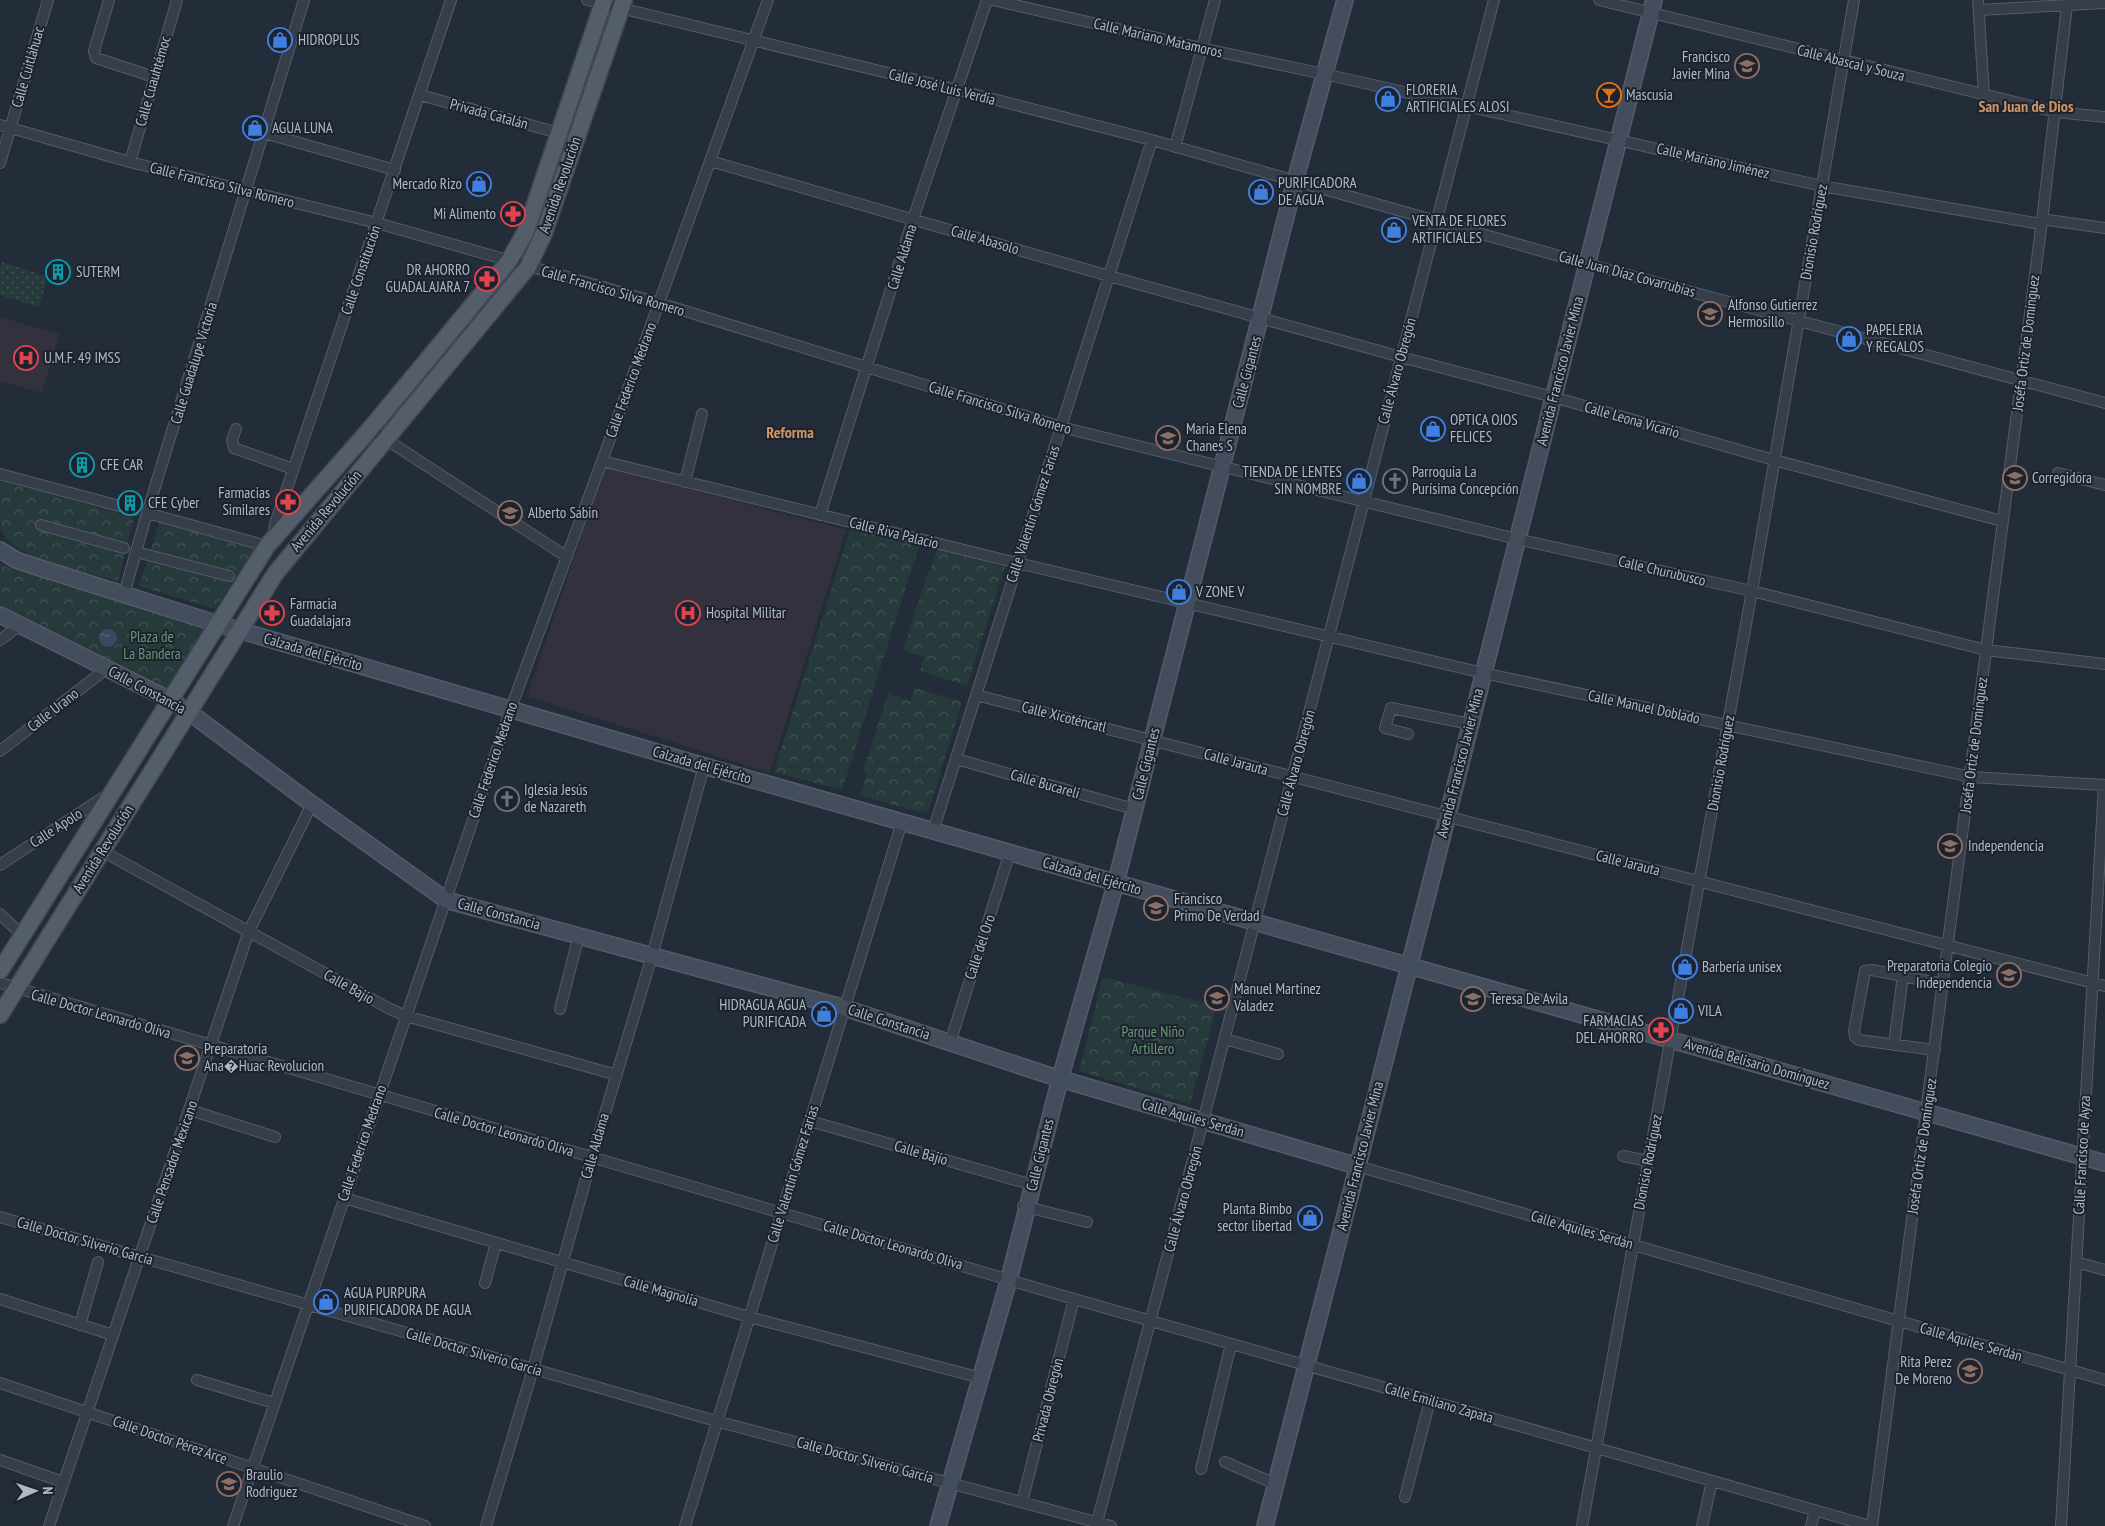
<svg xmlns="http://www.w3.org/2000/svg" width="2105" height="1526" font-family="'PT Sans Narrow',sans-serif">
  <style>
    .medical { fill: #33313e }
    .grass { fill: url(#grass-dots) }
    .forest { fill: url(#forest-crowns) }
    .pitch { fill: #26393b }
    .water { fill: url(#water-ripples) }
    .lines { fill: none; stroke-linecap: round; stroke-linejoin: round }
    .street-casing { stroke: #545c67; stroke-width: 12 }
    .secondary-casing { stroke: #545c67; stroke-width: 18 }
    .primary-casing { stroke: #3f4753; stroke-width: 19 }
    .street { stroke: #363e4a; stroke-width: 10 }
    .secondary { stroke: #444d5c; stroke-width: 15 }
    .primary { stroke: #545d6a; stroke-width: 16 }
    .labels { text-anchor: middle; stroke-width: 4; stroke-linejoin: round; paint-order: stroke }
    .street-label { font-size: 15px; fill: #b1b9c6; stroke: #1c232e }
    .poi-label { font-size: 15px; fill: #b1b9c6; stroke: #1c232e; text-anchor: start }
    .park-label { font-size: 15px; fill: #699674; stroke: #1c232e }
    .neighbourhood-label { font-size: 16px; font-weight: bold; fill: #cf9463; stroke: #1c232e }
  </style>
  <defs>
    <pattern id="grass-dots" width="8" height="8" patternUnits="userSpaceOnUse" patternTransform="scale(1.25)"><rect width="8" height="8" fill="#26393b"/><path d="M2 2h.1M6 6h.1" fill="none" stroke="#435456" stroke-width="1.8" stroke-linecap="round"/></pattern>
    <pattern id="forest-crowns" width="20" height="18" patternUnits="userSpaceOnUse" patternTransform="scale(1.25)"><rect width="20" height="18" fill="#26393b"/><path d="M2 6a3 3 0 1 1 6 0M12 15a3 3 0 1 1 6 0" fill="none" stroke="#435456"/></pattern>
    <pattern id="water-ripples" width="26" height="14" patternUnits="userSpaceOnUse" patternTransform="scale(1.25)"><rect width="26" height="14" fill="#394962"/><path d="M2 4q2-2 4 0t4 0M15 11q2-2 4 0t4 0" fill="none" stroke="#536177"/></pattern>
  </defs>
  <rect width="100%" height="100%" fill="#232c39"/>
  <path class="medical" d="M0,317L59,334L42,393L0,381Z
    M605,467L846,530L770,773L527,696Z"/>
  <path class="grass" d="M2,262L48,277L39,307L0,295V269Z"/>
  <path class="forest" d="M0,480L134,518L118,581C89,572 13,560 1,530C0,519 0,493 0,480Z
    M160,521L255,549L215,609L139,586Z
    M850,529L920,543L842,790L774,772Z
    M937,549L1005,567L967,686L920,671L924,657L903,650L928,571H930Z
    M0,563L3,566L206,627L166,691L0,607Z
    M915,688L962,702L929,810L924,813L860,796L867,773L863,771L888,694L910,701Z
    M1103,977L1217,1006L1190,1104L1079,1071Z"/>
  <path class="pitch" d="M1137,1008L1174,1018L1168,1038L1132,1027Z"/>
  <path class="water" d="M99 638a9 9 0 1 1 18 0a9 9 0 1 1-18 0Z"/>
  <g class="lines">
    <defs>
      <path id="street" d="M109,0L94,51L96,58L154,77
        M587,0L958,90L1152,140L1587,264L2105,403
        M993,0L1201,48L1324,74L1822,186L2035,223L2048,220L2105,228
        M1599,0L2056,112L2105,117
        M1978,0L1984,95
        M1979,10L2105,3
        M420,95L559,133
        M0,125L130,162L377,223L659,303L1061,427L1517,539L1752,591L1986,650L2105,664
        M264,133L395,170
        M1175,147L1215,0
        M710,161L1109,276L1401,357L1553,397L1774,460L2002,521
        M130,162L177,0
        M0,163L48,0
        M236,429L232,440L234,448L293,469
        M370,429L567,557
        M602,461L1013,562L1483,673L1971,777L2105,785
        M2058,473L2105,485
        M0,474L134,510
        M685,482L702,414
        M147,513L267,546
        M820,515L913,219L987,0
        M41,525L124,548
        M273,537L275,524L451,0
        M144,554L229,576
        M124,594L147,513L304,0
        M0,640L19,626
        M976,695L2105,986
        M1408,734L1385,728L1391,708L1470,724
        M0,751L106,669
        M956,759L1134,809
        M933,831L1152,140
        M102,851L388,1008L406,1016L617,1075
        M0,865L107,795
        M0,914L23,936
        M0,983L1074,1299L1870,1526
        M560,1009L579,935
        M1225,1039L1278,1054
        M950,1043L1010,852
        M1894,1045L1903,975
        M1935,1050L1859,1040L1855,1037L1854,1031L1865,971L1872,970L1943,984
        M190,1110L275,1137
        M810,1121L1033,1185
        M1623,1156L1648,1161
        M1357,1166L2105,1380
        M344,1198L749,1317L981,1378
        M1023,1206L1087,1222
        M0,1217L716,1421L1111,1526
        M2076,1262L2105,1270
        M485,1283L496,1243
        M0,1299L113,1335
        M80,1325L98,1262
        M197,1380L274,1403
        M0,1383L425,1526
        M0,1460L63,1482
        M1225,1462L1275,1484
        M1201,1469L1231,1344
        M1405,1497L1430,1400
        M1022,1502L1074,1299
        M49,1526L249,931L312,804
        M233,1526L511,708L602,461L768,0
        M486,1526L533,1369L592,1157L652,956L704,766
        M685,1526L902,822
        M1096,1526L1202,1125L1494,0
        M1582,1526L1752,591L1854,0
        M1702,1526L1712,1481
        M1811,1526L1815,1510
        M1872,1526L2042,221L2067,5
        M2061,1526L2104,785"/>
      <path id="secondary" d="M0,550L16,560L37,567L218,624L704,766L2105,1163
        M0,615L170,700L189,712L312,804L446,900L845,1008L1054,1077L1357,1166
        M938,1526L1009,1279L1060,1079L1116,882L1295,181L1345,0
        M1265,1526L1427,897L1654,0"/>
      <path id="primary" d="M0,971L267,546L370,429L509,261L526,231L604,0
        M0,1015L275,574L528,267L544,233L624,0"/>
    </defs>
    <use href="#street" class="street-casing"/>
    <use href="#secondary" class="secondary-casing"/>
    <use href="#primary" class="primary-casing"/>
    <use href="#street" class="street"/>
    <use href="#secondary" class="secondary"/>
    <use href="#primary" class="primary"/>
  </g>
  <defs>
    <symbol id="shop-ring" viewBox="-11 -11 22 22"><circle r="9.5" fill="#1c232e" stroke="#3f7fe0" stroke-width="1.5"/><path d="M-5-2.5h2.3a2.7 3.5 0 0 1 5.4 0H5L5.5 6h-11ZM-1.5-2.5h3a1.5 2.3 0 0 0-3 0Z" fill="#3f7fe0"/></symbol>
    <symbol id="school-ring" viewBox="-11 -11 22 22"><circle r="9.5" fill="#1c232e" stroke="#8d6e63" stroke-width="1.5"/><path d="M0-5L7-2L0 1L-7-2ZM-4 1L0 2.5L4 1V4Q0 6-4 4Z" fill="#8d6e63"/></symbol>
    <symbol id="bar-ring" viewBox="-11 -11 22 22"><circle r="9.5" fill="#1c232e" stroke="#e8710a" stroke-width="1.5"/><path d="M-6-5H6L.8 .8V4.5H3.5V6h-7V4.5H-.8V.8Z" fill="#e8710a"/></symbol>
    <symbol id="pharmacy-ring" viewBox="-11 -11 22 22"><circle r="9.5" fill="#1c232e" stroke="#e0444e" stroke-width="1.5"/><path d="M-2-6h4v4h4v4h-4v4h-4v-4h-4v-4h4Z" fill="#e0444e"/></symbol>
    <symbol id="building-ring" viewBox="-11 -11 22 22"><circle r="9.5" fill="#1c232e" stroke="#0f9aa8" stroke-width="1.5"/><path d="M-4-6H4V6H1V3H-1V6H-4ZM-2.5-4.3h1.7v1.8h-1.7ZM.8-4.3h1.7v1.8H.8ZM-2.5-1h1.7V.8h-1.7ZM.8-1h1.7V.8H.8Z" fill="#0f9aa8"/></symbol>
    <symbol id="hospital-ring" viewBox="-11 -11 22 22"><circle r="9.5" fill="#1c232e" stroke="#e0444e" stroke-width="1.5"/><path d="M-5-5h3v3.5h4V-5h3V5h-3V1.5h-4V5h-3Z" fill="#e0444e"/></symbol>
    <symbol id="church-ring" viewBox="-11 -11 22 22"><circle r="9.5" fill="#1c232e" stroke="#6b7280" stroke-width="1.5"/><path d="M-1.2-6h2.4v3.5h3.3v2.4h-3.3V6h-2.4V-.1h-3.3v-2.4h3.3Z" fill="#6b7280"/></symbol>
    <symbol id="university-ring" viewBox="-11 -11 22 22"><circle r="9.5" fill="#1c232e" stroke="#8d6e63" stroke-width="1.5"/><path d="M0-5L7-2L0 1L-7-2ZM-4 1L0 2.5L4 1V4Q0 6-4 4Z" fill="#8d6e63"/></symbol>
  </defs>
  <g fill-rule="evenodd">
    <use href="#shop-ring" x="266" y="26" width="28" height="28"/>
    <use href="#school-ring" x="1733" y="52" width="28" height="28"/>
    <use href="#bar-ring" x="1595" y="81" width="28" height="28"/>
    <use href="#shop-ring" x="1374" y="85" width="28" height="28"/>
    <use href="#shop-ring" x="241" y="114" width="28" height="28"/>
    <use href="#shop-ring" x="465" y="170" width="28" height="28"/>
    <use href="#shop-ring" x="1247" y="178" width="28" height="28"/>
    <use href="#pharmacy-ring" x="499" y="200" width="28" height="28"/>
    <use href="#shop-ring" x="1380" y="216" width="28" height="28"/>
    <use href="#building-ring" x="44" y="258" width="28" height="28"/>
    <use href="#pharmacy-ring" x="473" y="265" width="28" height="28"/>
    <use href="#school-ring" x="1696" y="300" width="28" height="28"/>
    <use href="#shop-ring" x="1835" y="325" width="28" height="28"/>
    <use href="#hospital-ring" x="12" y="344" width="28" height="28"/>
    <use href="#shop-ring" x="1419" y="415" width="28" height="28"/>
    <use href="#school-ring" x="1154" y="424" width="28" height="28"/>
    <use href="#building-ring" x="68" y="451" width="28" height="28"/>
    <use href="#school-ring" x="2001" y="464" width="28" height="28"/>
    <use href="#shop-ring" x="1345" y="467" width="28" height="28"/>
    <use href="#church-ring" x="1381" y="467" width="28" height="28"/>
    <use href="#pharmacy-ring" x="274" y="488" width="28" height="28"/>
    <use href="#building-ring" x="116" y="489" width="28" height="28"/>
    <use href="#school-ring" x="496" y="499" width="28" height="28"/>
    <use href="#shop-ring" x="1165" y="578" width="28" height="28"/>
    <use href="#pharmacy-ring" x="258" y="599" width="28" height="28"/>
    <use href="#hospital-ring" x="674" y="599" width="28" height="28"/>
    <use href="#church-ring" x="493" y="785" width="28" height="28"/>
    <use href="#school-ring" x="1936" y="832" width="28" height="28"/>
    <use href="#school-ring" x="1142" y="894" width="28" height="28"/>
    <use href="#shop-ring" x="1671" y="953" width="28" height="28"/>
    <use href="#university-ring" x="1995" y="961" width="28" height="28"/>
    <use href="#school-ring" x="1203" y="984" width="28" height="28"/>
    <use href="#school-ring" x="1459" y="985" width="28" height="28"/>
    <use href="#shop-ring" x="1667" y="997" width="28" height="28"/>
    <use href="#shop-ring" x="810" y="1000" width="28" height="28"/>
    <use href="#pharmacy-ring" x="1647" y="1016" width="28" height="28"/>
    <use href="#university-ring" x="173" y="1044" width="28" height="28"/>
    <use href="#shop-ring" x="1296" y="1204" width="28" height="28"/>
    <use href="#shop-ring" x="312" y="1288" width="28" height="28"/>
    <use href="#school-ring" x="1956" y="1357" width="28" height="28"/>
    <use href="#school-ring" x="215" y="1470" width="28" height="28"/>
  </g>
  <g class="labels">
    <g class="street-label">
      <text transform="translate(1158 38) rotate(13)" y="5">Calle Mariano Matamoros</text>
      <text transform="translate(1851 63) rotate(14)" y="5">Calle Abascal y Souza</text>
      <text transform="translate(28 67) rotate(-74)" y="5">Calle Cuitláhuac</text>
      <text transform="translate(153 81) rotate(-74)" y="5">Calle Cuauhtémoc</text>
      <text transform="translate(942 87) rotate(14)" y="5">Calle José Luis Verdia</text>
      <text transform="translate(489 114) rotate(15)" y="5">Privada Catalán</text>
      <text transform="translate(1713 161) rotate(13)" y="5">Calle Mariano Jiménez</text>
      <text transform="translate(222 185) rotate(14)" y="5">Calle Francisco Silva Romero</text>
      <text transform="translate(560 185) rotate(-71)" y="5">Avenida Revolución</text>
      <text transform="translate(1814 232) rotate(-80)" y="5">Dionisio Rodríguez</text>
      <text transform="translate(985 240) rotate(16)" y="5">Calle Abasolo</text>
      <text transform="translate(902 257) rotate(-73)" y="5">Calle Aldama</text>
      <text transform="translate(361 270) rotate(-71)" y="5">Calle Constitución</text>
      <text transform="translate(1627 274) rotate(15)" y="5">Calle Juan Díaz Covarrubias</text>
      <text transform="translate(613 291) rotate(16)" y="5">Calle Francisco Silva Romero</text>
      <text transform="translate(2026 343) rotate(-83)" y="5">Joséfa Ortiz de Domínguez</text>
      <text transform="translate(194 363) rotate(-73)" y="5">Calle Guadalupe Victoria</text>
      <text transform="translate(1397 371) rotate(-75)" y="5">Calle Álvaro Obregón</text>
      <text transform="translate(1560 371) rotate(-76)" y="5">Avenida Francisco Javier Mina</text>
      <text transform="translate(1247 372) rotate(-75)" y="5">Calle Gigantes</text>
      <text transform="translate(631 380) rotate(-70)" y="5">Calle Federico Medrano</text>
      <text transform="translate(1000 408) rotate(17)" y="5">Calle Francisco Silva Romero</text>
      <text transform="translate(1632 420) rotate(16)" y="5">Calle Leona Vicario</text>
      <text transform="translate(326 511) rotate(-50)" y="5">Avenida Revolución</text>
      <text transform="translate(1033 514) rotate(-72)" y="5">Calle Valentín Gómez Farías</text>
      <text transform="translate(894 533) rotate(14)" y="5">Calle Riva Palacio</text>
      <text transform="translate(1662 571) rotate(13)" y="5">Calle Churubusco</text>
      <text transform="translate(313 652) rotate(16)" y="5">Calzada del Ejército</text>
      <text transform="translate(147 690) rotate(28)" y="5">Calle Constancia</text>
      <text transform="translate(1644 707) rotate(12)" y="5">Calle Manuel Doblado</text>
      <text transform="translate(53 710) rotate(-38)" y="5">Calle Urano</text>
      <text transform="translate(1064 717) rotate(14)" y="5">Calle Xicoténcatl</text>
      <text transform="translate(1974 745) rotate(-83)" y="5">Joséfa Ortiz de Domínguez</text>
      <text transform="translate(493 760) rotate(-71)" y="5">Calle Federico Medrano</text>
      <text transform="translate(1236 762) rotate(15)" y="5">Calle Jarauta</text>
      <text transform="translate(1296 763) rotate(-75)" y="5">Calle Álvaro Obregón</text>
      <text transform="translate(1460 763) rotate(-76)" y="5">Avenida Francisco Javier Mina</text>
      <text transform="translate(1721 763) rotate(-80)" y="5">Dionisio Rodríguez</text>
      <text transform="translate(1146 764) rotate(-76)" y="5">Calle Gigantes</text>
      <text transform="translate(702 765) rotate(16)" y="5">Calzada del Ejército</text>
      <text transform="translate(1045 784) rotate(16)" y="5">Calle Bucareli</text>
      <text transform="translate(56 828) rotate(-33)" y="5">Calle Apolo</text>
      <text transform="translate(103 849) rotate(-58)" y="5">Avenida Revolución</text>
      <text transform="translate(1628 863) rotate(14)" y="5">Calle Jarauta</text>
      <text transform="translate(1092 876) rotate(16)" y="5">Calzada del Ejército</text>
      <text transform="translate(499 914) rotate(15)" y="5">Calle Constancia</text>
      <text transform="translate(980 947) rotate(-72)" y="5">Calle del Oro</text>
      <text transform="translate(349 987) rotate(29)" y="5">Calle Bajío</text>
      <text transform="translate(101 1014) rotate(16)" y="5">Calle Doctor Leonardo Oliva</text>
      <text transform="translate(889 1022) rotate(18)" y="5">Calle Constancia</text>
      <text transform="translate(1757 1064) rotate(16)" y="5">Avenida Belisario Domínguez</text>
      <text transform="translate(1193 1118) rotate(16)" y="5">Calle Aquiles Serdán</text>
      <text transform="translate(504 1132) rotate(16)" y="5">Calle Doctor Leonardo Oliva</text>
      <text transform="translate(362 1143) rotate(-71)" y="5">Calle Federico Medrano</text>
      <text transform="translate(595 1146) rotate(-74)" y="5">Calle Aldama</text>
      <text transform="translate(1922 1146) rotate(-82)" y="5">Joséfa Ortiz de Domínguez</text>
      <text transform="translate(921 1153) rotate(16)" y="5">Calle Bajío</text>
      <text transform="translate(1040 1155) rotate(-76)" y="5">Calle Gigantes</text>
      <text transform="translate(2082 1155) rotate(-87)" y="5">Calle Francisco de Ayza</text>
      <text transform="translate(1360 1156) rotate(-76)" y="5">Avenida Francisco Javier Mina</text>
      <text transform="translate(172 1162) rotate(-71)" y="5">Calle Pensador Mexicano</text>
      <text transform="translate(1648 1162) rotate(-79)" y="5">Dionisio Rodríguez</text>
      <text transform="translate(793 1174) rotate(-73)" y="5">Calle Valentín Gómez Farías</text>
      <text transform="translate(1183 1199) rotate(-75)" y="5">Calle Álvaro Obregón</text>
      <text transform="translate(1582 1230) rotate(16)" y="5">Calle Aquiles Serdán</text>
      <text transform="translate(85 1241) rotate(16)" y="5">Calle Doctor Silverio García</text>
      <text transform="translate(893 1245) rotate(16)" y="5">Calle Doctor Leonardo Oliva</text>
      <text transform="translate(661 1291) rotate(16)" y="5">Calle Magnolia</text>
      <text transform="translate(1971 1342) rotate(16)" y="5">Calle Aquiles Serdán</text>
      <text transform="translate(474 1352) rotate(16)" y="5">Calle Doctor Silverio García</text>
      <text transform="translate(1048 1400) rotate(-76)" y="5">Privada Obregón</text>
      <text transform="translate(1439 1403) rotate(16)" y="5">Calle Emiliano Zapata</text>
      <text transform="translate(170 1440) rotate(19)" y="5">Calle Doctor Pérez Arce</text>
      <text transform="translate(865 1460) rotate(15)" y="5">Calle Doctor Silverio García</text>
    </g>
    <g class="poi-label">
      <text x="298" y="45">HIDROPLUS</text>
      <text x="1730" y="62" text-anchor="end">Francisco<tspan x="1730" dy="17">Javier Mina</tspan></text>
      <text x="1406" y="95">FLORERIA<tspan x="1406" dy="17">ARTIFICIALES ALOSI</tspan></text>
      <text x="1626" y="100">Mascusia</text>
      <text x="272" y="133">AGUA LUNA</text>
      <text x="1278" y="188">PURIFICADORA<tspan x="1278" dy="17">DE AGUA</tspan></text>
      <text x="462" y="189" text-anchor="end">Mercado Rizo</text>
      <text x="496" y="219" text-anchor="end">Mi Alimento</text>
      <text x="1412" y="226">VENTA DE FLORES<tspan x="1412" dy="17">ARTIFICIALES</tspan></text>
      <text x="470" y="275" text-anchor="end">DR AHORRO<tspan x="470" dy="17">GUADALAJARA 7</tspan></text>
      <text x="76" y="277">SUTERM</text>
      <text x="1728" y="310">Alfonso Gutierrez<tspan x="1728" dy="17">Hermosillo</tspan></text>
      <text x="1866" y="335">PAPELERIA<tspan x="1866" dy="17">Y REGALOS</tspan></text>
      <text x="44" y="363">U.M.F. 49 IMSS</text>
      <text x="1450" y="425">OPTICA OJOS<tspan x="1450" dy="17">FELICES</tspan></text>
      <text x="1186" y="434">Maria Elena<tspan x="1186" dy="17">Chanes S</tspan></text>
      <text x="100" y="470">CFE CAR</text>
      <text x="1342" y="477" text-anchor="end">TIENDA DE LENTES<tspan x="1342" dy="17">SIN NOMBRE</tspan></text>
      <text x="1412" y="477">Parroquia La<tspan x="1412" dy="17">Purísima Concepción</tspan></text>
      <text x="2032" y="483">Corregidora</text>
      <text x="270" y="498" text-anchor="end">Farmacias<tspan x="270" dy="17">Similares</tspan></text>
      <text x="148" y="508">CFE Cyber</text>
      <text x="528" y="518">Alberto Sabin</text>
      <text x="1196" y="597">V ZONE V</text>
      <text x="290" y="609">Farmacia<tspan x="290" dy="17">Guadalajara</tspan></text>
      <text x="706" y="618">Hospital Militar</text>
      <text x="524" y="795">Iglesia Jesús<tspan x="524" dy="17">de Nazareth</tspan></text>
      <text x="1968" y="851">Independencia</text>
      <text x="1174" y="904">Francisco<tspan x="1174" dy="17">Primo De Verdad</tspan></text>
      <text x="1992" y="971" text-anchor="end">Preparatoria Colegio<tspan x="1992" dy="17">Independencia</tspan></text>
      <text x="1702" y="972">Barbería unisex</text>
      <text x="1234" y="994">Manuel Martinez<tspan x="1234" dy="17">Valadez</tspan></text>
      <text x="1490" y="1004">Teresa De Avila</text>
      <text x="806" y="1010" text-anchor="end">HIDRAGUA AGUA<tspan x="806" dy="17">PURIFICADA</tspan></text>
      <text x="1698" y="1016">VILA</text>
      <text x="1644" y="1026" text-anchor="end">FARMACIAS<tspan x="1644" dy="17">DEL AHORRO</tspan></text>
      <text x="204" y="1054">Preparatoria<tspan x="204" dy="17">Ana�Huac Revolucion</tspan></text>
      <text x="1292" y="1214" text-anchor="end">Planta Bimbo<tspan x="1292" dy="17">sector libertad</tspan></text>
      <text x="344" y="1298">AGUA PURPURA<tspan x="344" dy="17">PURIFICADORA DE AGUA</tspan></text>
      <text x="1952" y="1367" text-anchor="end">Rita Perez<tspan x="1952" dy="17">De Moreno</tspan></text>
      <text x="246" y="1480">Braulio<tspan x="246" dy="17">Rodriguez</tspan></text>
    </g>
    <g class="park-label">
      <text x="152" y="642">Plaza de<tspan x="152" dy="17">La Bandera</tspan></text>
      <text x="1153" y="1037">Parque Niño<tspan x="1153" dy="17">Artillero</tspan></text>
    </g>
    <g class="neighbourhood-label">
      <text x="2026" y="112">San Juan de Dios</text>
      <text x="790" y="438">Reforma</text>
    </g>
  </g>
  <g transform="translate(35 1491) rotate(88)" stroke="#1c232e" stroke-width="4" paint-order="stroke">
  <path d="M0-4L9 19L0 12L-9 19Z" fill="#b1b9c6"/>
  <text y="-8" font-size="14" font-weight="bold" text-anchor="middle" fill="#b1b9c6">N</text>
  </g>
</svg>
